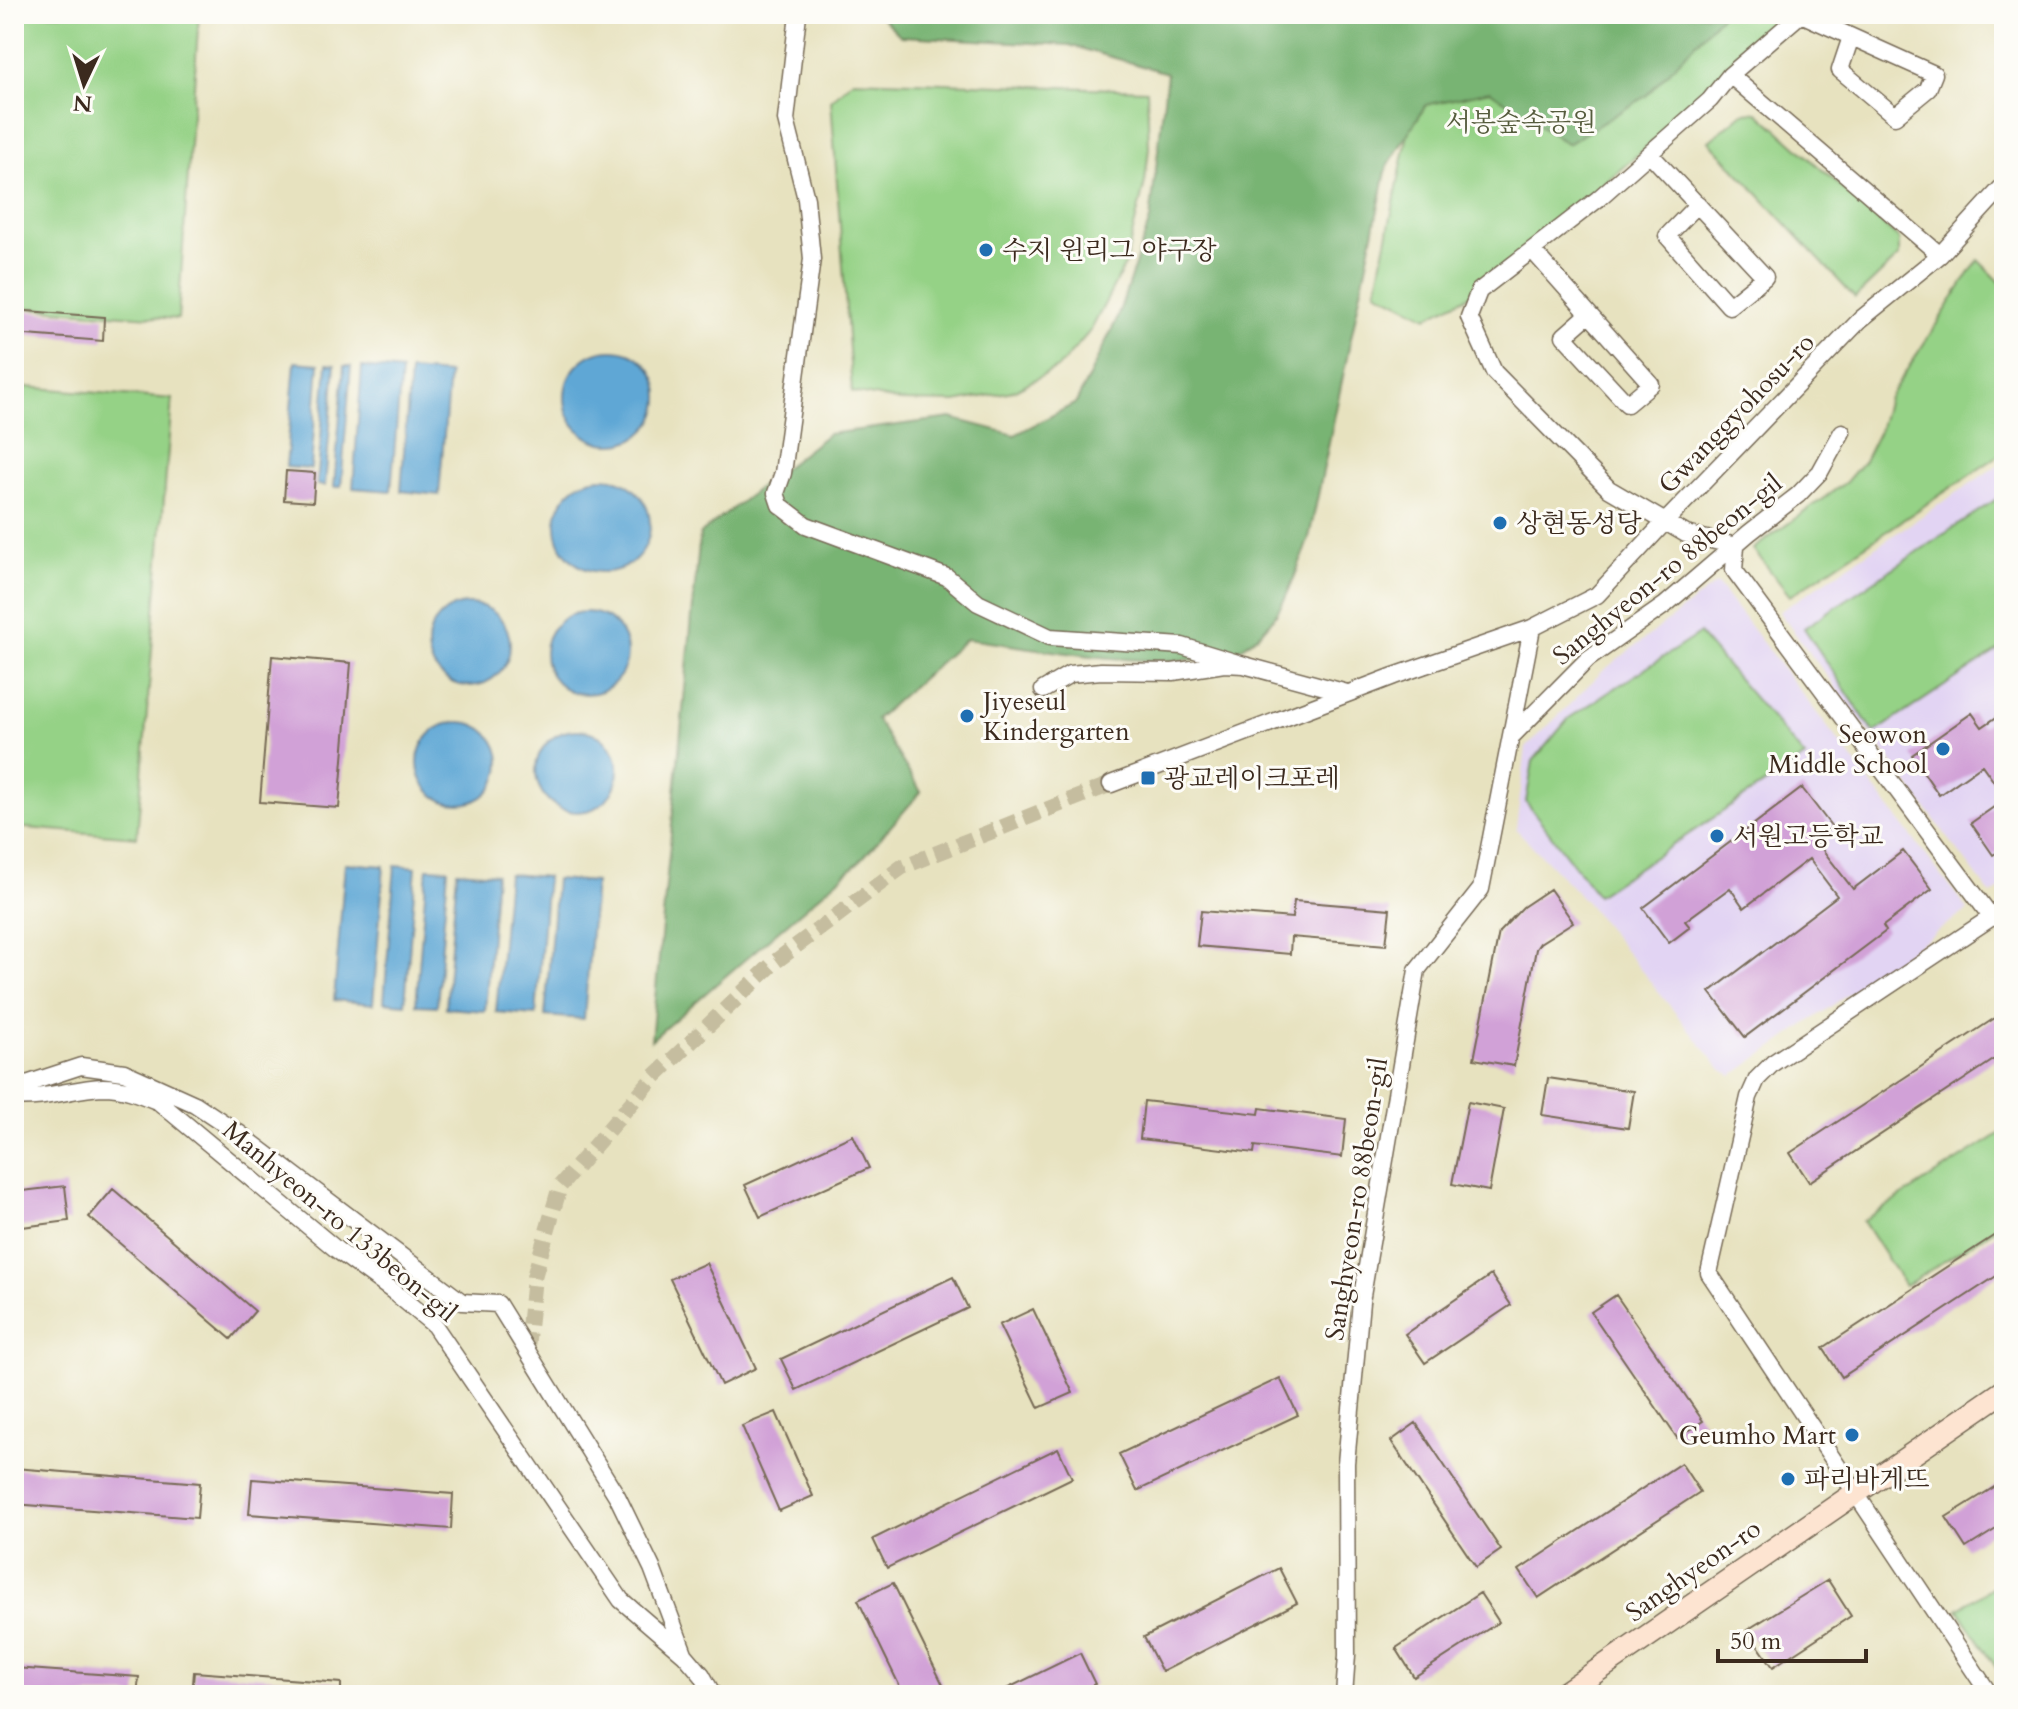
<svg xmlns="http://www.w3.org/2000/svg" width="2018" height="1709" font-family="Cardo,'Noto Serif KR',serif">
  <style>
    .built { fill: #e2d4f3 }
    .green { fill: #95d286; stroke: #687e52; stroke-width: 2 }
    .forest { fill: #78b473; stroke: #5a6f48; stroke-width: 2 }
    .water { fill: #5fa7d5; stroke: #4d687a; stroke-width: 2 }
    .building { fill: #d1a1d7 }
    .lines { fill: none; stroke-linecap: round; stroke-linejoin: round }
    .street-tunnel { stroke: #c5bd9f; stroke-width: 16; stroke-dasharray: 16 8; stroke-linecap: butt }
    .street-casing { stroke: #776a56; stroke-width: 19 }
    .secondary-casing { stroke: #776a56; stroke-width: 25 }
    .street { stroke: #fff; stroke-width: 16 }
    .secondary { stroke: #fde4d1; stroke-width: 22 }
    .poi-dot { fill: #1f6fb2; stroke: #fdfcf7; stroke-width: 3 }
    .labels { text-anchor: middle; stroke-width: 6; stroke-linejoin: round; paint-order: stroke }
    .park-label { font-size: 26px; fill: #565c3d; stroke: #fdfcf7 }
    .poi-label { font-size: 26px; fill: #3b2a1e; stroke: #fdfcf7; text-anchor: start }
    .street-label { font-size: 26px; fill: #3b2a1e; stroke: #fdfcf7 }
  </style>
  <rect width="100%" height="100%" fill="#fdfcf7"/>
  <filter id="ink" filterUnits="userSpaceOnUse"><feTurbulence type="fractalNoise" baseFrequency=".0125" numOctaves="2"/><feDisplacementMap in="SourceGraphic" scale="16" xChannelSelector="R" yChannelSelector="G"/><feConvolveMatrix kernelMatrix="1 2 1 2 8 2 1 2 1" color-interpolation-filters="sRGB"/></filter>
  <filter id="wash" filterUnits="userSpaceOnUse"><feTurbulence type="fractalNoise" baseFrequency=".006" numOctaves="4" result="noise"/><feDisplacementMap in="SourceGraphic" scale="32" xChannelSelector="R" yChannelSelector="G"/><feGaussianBlur stdDeviation="1.8" result="paint"/><feColorMatrix in="noise" values="0 0 0 0 0 0 0 0 0 0 0 0 0 0 0 0 0 1.4 0 .05"/><feComposite in="paint" operator="in"/></filter>
  <g filter="url(#wash)">
    <rect width="100%" height="100%" fill="#e7e2bf"/>
    <path class="built" d="M2004,461V886L1991,895L1779,612Z
      M1717,583L1968,910L1732,1076L1720,1068L1586,902L1516,829L1526,748L1604,670Z"/>
    <path class="green" d="M14,14H199L178,319L14,307Z
      M1392,14H1801L1479,291L1427,317L1376,291L1418,84Z
      M853,80L1147,90L1149,148L1145,182L1125,265L1091,330L1059,367L1013,391L955,402L900,401L852,392L831,100Z
      M1758,112L1899,239V256L1855,298L1709,141L1743,113Z
      M1978,260L2004,286V452L1790,596L1753,549L1846,482L1864,461L1879,431L1888,399Z
      M14,386L172,399L137,837L14,827Z
      M2004,494V646L1874,733L1804,628Z
      M1699,634L1805,757L1597,895L1526,802L1533,761L1569,718Z
      M2004,1131V1223L1905,1286L1863,1221Z
      M1992,1587L2004,1605L2003,1678L1958,1609Z"/>
    <path class="forest" d="M878,14H1723L1646,96L1567,144L1490,91L1426,105L1387,167L1309,538C1298,567 1286,608 1263,630C1255,638 1239,652 1228,654C1155,672 1041,648 966,639L876,719L921,792L861,860L651,1040L700,534L828,434L951,418L1015,435L1076,403L1116,321L1150,220L1167,73L1069,45L901,36Z"/>
    <path class="water" d="M565 397a47 47 0 1 1 94 0a47 47 0 1 1-94 0Z
      M295,362L319,364L311,469L286,467Z
      M327,364L335,365L325,486L317,485Z
      M344,366H351L341,487H334Z
      M362,367L401,371L391,491L353,488Z
      M410,371L449,374L439,495L401,491Z
      M556 525a47 47 0 1 1 94 0a47 47 0 1 1-94 0Z
      M428 645a41 41 0 1 1 82 0a41 41 0 1 1-82 0Z
      M545 653a41 41 0 1 1 82 0a41 41 0 1 1-82 0Z
      M418 763a41 41 0 1 1 82 0a41 41 0 1 1-82 0Z
      M536 771a41 41 0 1 1 82 0a41 41 0 1 1-82 0Z
      M345,863L384,866L373,1004L334,1000Z
      M395,865L416,867L405,1004L384,1002Z
      M427,868L448,869L437,1006L416,1005Z
      M457,871L496,874L485,1011L446,1008Z
      M508,874L547,877L536,1015L496,1012Z
      M556,879L595,882L584,1019L545,1016Z"/>
    <g id="blocks">
      <path class="building" d="M14,310L104,317L103,341L14,334Z
        M286,471L315,473L313,502L284,500Z
        M272,656L351,663L339,808L260,802Z
        M2004,712V796L1982,765L1939,795L1912,755L1972,713L1982,727Z
        M1802,788L1832,827L1815,840L1853,889L1903,851L1932,889L1883,926L1886,931L1745,1037L1710,992L1837,896L1809,859L1744,908L1730,888L1685,921L1690,927L1669,943L1643,908Z
        M2004,800V848L1993,855L1971,823Z
        M1550,889L1573,922L1540,943L1536,949L1514,1066L1474,1059L1499,932L1523,907Z
        M1294,901L1390,909L1386,945L1291,937L1290,954L1197,946L1201,911L1292,918Z
        M2004,1012V1053L1809,1182L1790,1153Z
        M1548,1078L1634,1091L1628,1128L1542,1115Z
        M1144,1101L1259,1114L1260,1108L1346,1119L1342,1157L1255,1146L1254,1153L1140,1139Z
        M1468,1102L1504,1109L1489,1191L1452,1184Z
        M853,1135L869,1168L760,1217L745,1185Z
        M65,1186L69,1221L14,1228V1192Z
        M113,1189L255,1311L231,1339L89,1217Z
        M2004,1229V1271L1842,1377L1823,1348Z
        M706,1263L756,1368L721,1385L670,1279Z
        M1491,1275L1511,1305L1425,1363L1405,1334Z
        M953,1277L968,1308L796,1390L781,1359Z
        M1616,1295L1703,1421L1677,1438L1591,1312Z
        M1033,1309L1073,1393L1039,1408L999,1325Z
        M1280,1378L1298,1415L1137,1491L1119,1454Z
        M776,1412L813,1496L779,1511L742,1426Z
        M1416,1423L1501,1550L1476,1567L1391,1441Z
        M1058,1448L1072,1478L887,1568L873,1539Z
        M1681,1463L1700,1492L1538,1598L1519,1570Z
        M14,1468L200,1483L197,1518L14,1504Z
        M252,1479L453,1494L451,1529L249,1514Z
        M2004,1481V1524L1966,1548L1946,1517Z
        M1279,1568L1297,1603L1162,1672L1144,1637Z
        M1828,1580L1851,1616L1773,1667L1747,1630Z
        M893,1583L948,1695H904L883,1652L858,1600Z
        M1480,1593L1499,1622L1414,1677L1396,1648Z
        M1080,1653L1095,1684L1073,1695H994Z
        M14,1668L139,1677L137,1695H14Z
        M194,1672L341,1683V1695H192Z"/>
    </g>
  </g>
  <g filter="url(#ink)">
    <use href="#blocks" fill-opacity="0" stroke="#776a56" stroke-width="2"/>
    <g class="lines">
      <path class="street-tunnel" d="M527,1349L534,1277L560,1186L652,1079L776,961L902,867L1111,784"/>
      <defs>
        <path id="street" d="M798,14L786,120L806,199L812,259L783,473L776,493L780,505L806,525L947,577L978,603L1050,637L1182,646L1244,665
          M1801,14L1730,75L1710,100L1598,199L1479,291L1469,317L1494,372L1609,489L1686,534L1736,546L1734,570L1992,918
          M1801,14L1934,74L1928,89L1895,116L1840,70L1851,37
          M1730,75L1940,255
          M1650,154L1765,277L1729,306L1667,236L1698,204
          M1532,250L1651,384L1627,404L1564,336L1589,314
          M1043,690L1070,674L1101,671L1173,672L1224,664L1244,665L1347,693
          M1513,735L1588,659L1665,605L1749,533L1798,495L1820,472L1842,432
          M1111,784L1394,676L1532,628L1597,595L1664,523L1861,319L1940,255L2004,185
          M14,1088L81,1066L124,1072L195,1104L240,1134L462,1302L498,1304L617,1496L652,1568L684,1653
          M14,1097C45,1100 73,1088 103,1087C123,1087 140,1094 159,1102L337,1250L393,1291L434,1325L621,1600L685,1655L702,1675L713,1695
          M1344,1695L1347,1655L1346,1463L1361,1302L1417,970L1481,889L1532,628
          M1990,1695L1709,1273L1749,1097L1757,1079L1773,1063L2004,909"/>
        <path id="secondary" d="M1562,1695L2004,1391"/>
      </defs>
      <use href="#street" class="street-casing"/>
      <use href="#secondary" class="secondary-casing"/>
      <use href="#street" class="street"/>
      <use href="#secondary" class="secondary"/>
    </g>
  </g>
  <g class="poi-dot">
    <circle cx="986" cy="250" r="8"/>
    <circle cx="1500" cy="523" r="8"/>
    <circle cx="967" cy="716" r="8"/>
    <circle cx="1943" cy="749" r="8"/>
    <rect x="1140" y="770" width="16" height="16" rx="4"/>
    <circle cx="1717" cy="836" r="8"/>
    <circle cx="1852" cy="1435" r="8"/>
    <circle cx="1788" cy="1479" r="8"/>
  </g>
  <g class="labels">
    <g class="park-label">
      <text x="1521" y="131">서봉숲속공원</text>
    </g>
    <g class="poi-label">
      <text x="1002" y="259">수지 윈리그 야구장</text>
      <text x="1516" y="532">상현동성당</text>
      <text x="983" y="710">Jiyeseul<tspan x="983" dy="30">Kindergarten</tspan></text>
      <text x="1927" y="743" text-anchor="end">Seowon<tspan x="1927" dy="30">Middle School</tspan></text>
      <text x="1164" y="787">광교레이크포레</text>
      <text x="1733" y="845">서원고등학교</text>
      <text x="1836" y="1444" text-anchor="end">Geumho Mart</text>
      <text x="1804" y="1488">파리바게뜨</text>
    </g>
    <g class="street-label">
      <text transform="translate(1736 413) rotate(-46)" y="9">Gwanggyohosu-ro</text>
      <text transform="translate(1667 569) rotate(-39)" y="9">Sanghyeon-ro 88beon-gil</text>
      <text transform="translate(1356 1199) rotate(-81)" y="9">Sanghyeon-ro 88beon-gil</text>
      <text transform="translate(340 1221) rotate(40)" y="9">Manhyeon-ro 133beon-gil</text>
      <text transform="translate(1693 1570) rotate(-35)" y="9">Sanghyeon-ro</text>
    </g>
  </g>
  <rect width="2018" height="1709" fill="none" stroke="#fdfcf7" stroke-width="48"/>
  <g transform="translate(84 84) rotate(184)" stroke="#fdfcf7" stroke-width="6" paint-order="stroke">
  <path d="M0-6L14 30L0 20L-14 30Z" fill="#3b2a1e"/>
  <text y="-12" font-size="22" font-weight="bold" text-anchor="middle" fill="#3b2a1e">N</text>
  </g>
  <path d="M1718 1649v12h148v-12" fill="none" stroke="#3b2a1e" stroke-width="4"/>
  <text x="1730" y="1649" font-size="24" fill="#3b2a1e" stroke="#fdfcf7" stroke-width="6" paint-order="stroke">50 m</text>
</svg>
